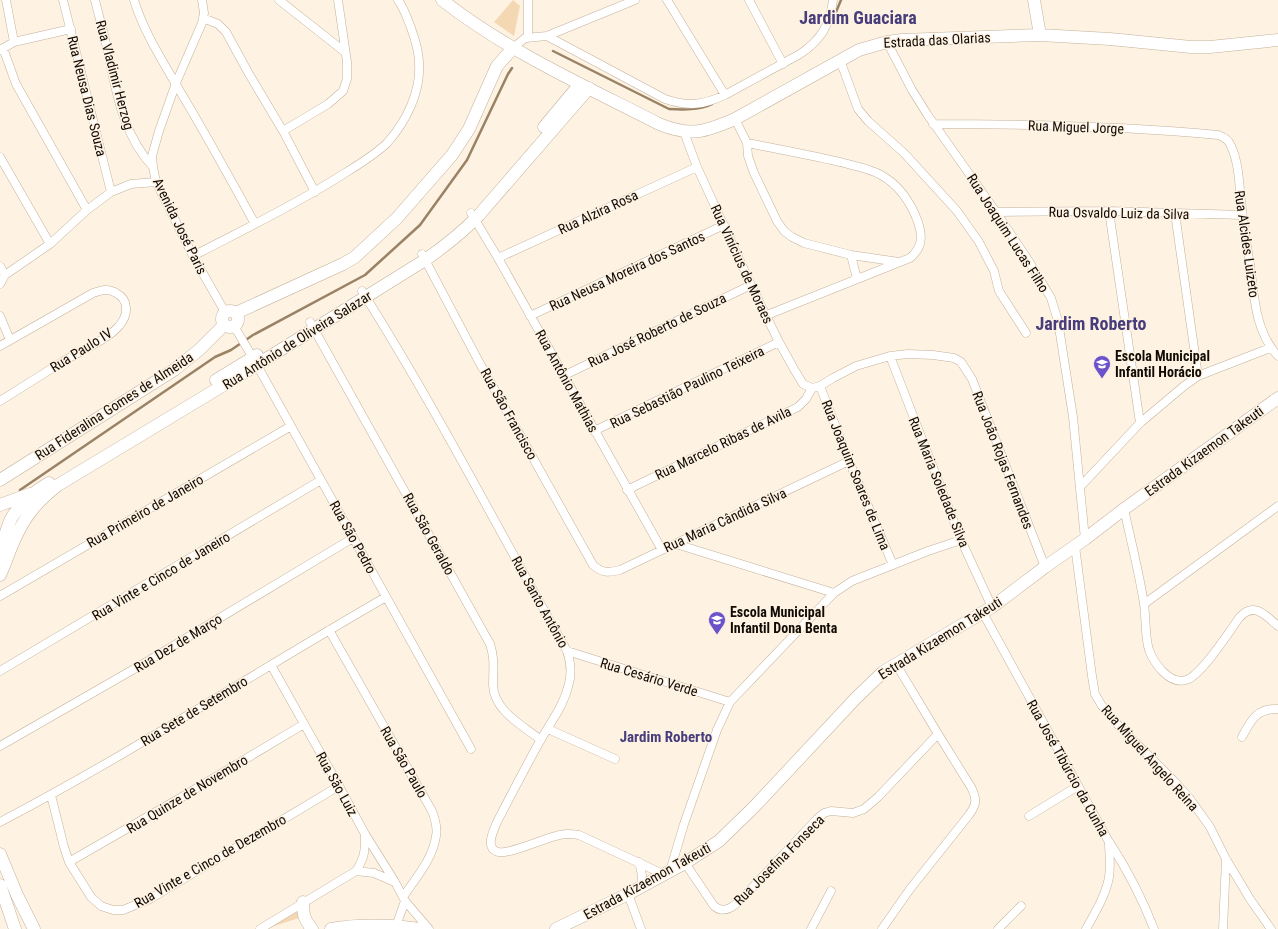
<svg xmlns="http://www.w3.org/2000/svg" width="1278" height="929" font-family="'Roboto Condensed',sans-serif">
  <style>
    .green { fill: #f4d7b3 }
    .lines { fill: none; stroke-linecap: round; stroke-linejoin: round }
    .stream { stroke: #9a8265; stroke-width: 2.5 }
    .street-casing { stroke: #c4b19a; stroke-width: 9 }
    .secondary-casing { stroke: #c4b19a; stroke-width: 13 }
    .street { stroke: #fff; stroke-width: 8 }
    .secondary { stroke: #fff; stroke-width: 12 }
    .labels { text-anchor: middle; stroke-width: 3; stroke-linejoin: round; paint-order: stroke }
    .street-label { font-size: 14px; fill: #110b04; stroke: #fef2e3 }
    .poi-label { font-size: 14px; font-weight: bold; fill: #110b04; stroke: #fef2e3; text-anchor: start }
    .neighbourhood-label { font-size: 15px; font-weight: bold; fill: #463d7a; stroke: #fef2e3 }
    .district-label { font-size: 18px; font-weight: bold; fill: #463d7a; stroke: #fef2e3 }
  </style>
  <rect width="100%" height="100%" fill="#fef2e3"/>
  <path class="green" d="M513,0L520,6L514,36L494,22Z
    M296,907L299,918L265,929H256Z"/>
  <g class="lines">
    <path class="stream" d="M831,24L841,0
      M553,51L669,109C685,110 698,110 712,104
      M20,490L215,357L231,350L253,335L365,275L420,225L467,160L508,74L512,68"/>
    <defs>
      <path id="street" d="M6,0L14,42
        M63,0L111,192
        M95,0C98,13 102,26 105,39C115,83 120,132 153,167
        M134,0C144,33 164,63 181,93C207,136 231,180 255,224
        M202,0L204,13L202,23L176,83L159,131L152,156L153,167L156,182L193,256L225,312
        M279,0L345,52
        M667,0L725,95
        M749,0L783,64
        M203,18L218,24L226,32L249,74L283,131L315,192
        M547,36L665,99C688,107 703,105 725,95L800,54C821,40 830,25 833,0
        M528,38V0
        M887,42L912,90L927,114L996,212L1030,263L1051,298L1058,321L1073,417L1085,539
        M3,48L16,84L87,210
        M513,48L525,38L547,36L635,0
        M0,50L14,42L71,29
        M840,60L858,109L868,121L904,153L957,211L979,242L994,271L999,291L1026,333
        M735,119L747,143L748,156L754,173L777,221L784,231L792,237L804,243L851,255L899,262
        M933,124C1028,124 1124,126 1218,135C1224,137 1229,140 1231,146C1239,163 1239,183 1241,201C1243,222 1246,243 1250,264C1254,295 1255,332 1278,356
        M283,131L328,104L343,91L347,79V62L338,0
        M684,132L697,167L751,285L779,342L794,369L803,384L812,388
        M747,143C778,149 809,155 840,162C854,166 869,168 881,175C899,185 911,203 918,222C923,237 922,248 910,258L767,315
        M0,157L50,244
        M1109,211L1140,423
        M996,212L1109,211L1242,215
        M471,213L498,258L662,550
        M1175,213L1198,376
        M422,254L478,360L593,565C602,573 608,573 620,570L849,461
        M851,255L857,279
        M193,256C241,231 291,207 337,178C353,168 374,156 387,143C406,122 421,92 419,63C419,51 415,39 411,28C407,18 404,8 398,0
        M498,258L697,167
        M0,266L5,275
        M0,284L5,275L50,244L87,210L111,192L131,184L156,182
        M362,291C436,408 499,531 567,651C571,663 572,675 568,687C563,707 550,723 540,741C525,768 511,795 497,822C494,830 484,848 498,852C509,855 547,837 560,835C567,833 572,834 579,835L663,874
        M0,316L10,340
        M530,316L724,225
        M310,322L490,644C495,659 493,670 493,685C494,711 522,725 541,740
        M234,326L253,358L471,749
        M0,346L93,293C102,290 108,288 116,293C130,300 128,316 119,326C107,340 78,352 62,362C41,375 21,388 0,401
        M890,356L961,540L992,607
        M563,376L751,285
        M820,386L849,461L893,565
        M812,388L820,386L833,378L856,366L890,356L908,354L933,355L954,358L961,362L972,379L1045,567
        M594,431L779,342
        M1080,487L1140,423L1184,386L1198,376L1270,348
        M627,490L798,407L806,399L812,388
        M1124,509C1131,541 1139,572 1144,604C1146,618 1145,638 1149,650C1154,663 1169,685 1186,680C1201,676 1229,632 1239,618C1254,601 1265,615 1278,626
        M676,544L834,593
        M1075,546L1092,676L1095,694L1102,706L1119,726L1173,780L1190,799L1210,827L1226,859L1250,899L1271,929
        M0,596L291,426
        M1144,604L1278,506
        M983,613L1109,842C1109,853 1111,865 1109,877C1106,895 1095,913 1086,929
        M329,630L432,811C435,819 438,828 436,836C433,859 415,879 403,897
        M567,651L730,702
        M271,665L339,786L365,834L395,882L405,901L429,929
        M0,671L321,480
        M548,729L615,759
        M1242,737C1251,720 1257,708 1278,709
        M0,746L148,661L353,538
        M51,795L64,847L69,862L91,897L101,906L113,910H123L150,899L339,786
        M1029,816L1078,786
        M0,822C132,753 257,671 386,597
        M1110,843C1128,871 1142,898 1154,929
        M69,862L187,794L304,724
        M639,862L642,875L641,887
        M685,863L714,906C727,917 739,901 748,892L817,819L824,813L831,811L853,813L864,809L878,797L938,734
        M356,871L374,873L395,882
        M670,871L684,824L717,730L730,702L834,593L852,581L928,551L961,540
        M628,894L641,929
        M396,926L405,901
        M260,929L356,871C365,857 365,851 365,834
        M811,929L831,891
        M882,929L910,889L969,815C977,804 977,799 971,787L938,734L896,664
        M998,929L1021,906
        M1223,929L1226,859"/>
      <path id="secondary" d="M442,0C507,51 585,86 659,124C691,137 705,132 735,119L859,50L887,42L902,40L1040,35L1110,39L1191,47H1210L1278,40
        M1034,0L1040,35
        M544,127L580,84
        M222 319a8 8 0 1 1 16 0a8 8 0 1 1-16 0Z
        M236,313L343,264L355,257L397,218L452,155L469,129L497,66L513,48
        M216,380L257,355
        M0,480L174,370L199,350L224,325
        M0,505L30,494
        M0,556C3,545 6,527 12,517C21,503 35,491 49,483
        M0,575C5,565 8,554 13,543C24,517 36,502 58,485L242,374L425,260C445,246 463,232 479,215L589,88
        M0,854L17,895L34,929
        M0,885L15,929
        M303,902C303,915 304,919 312,929
        M331,929C360,924 391,925 420,929
        M556,929L628,894L685,863L719,841L754,807L856,698L883,672L992,607L1045,567L1085,539L1124,509L1278,398"/>
    </defs>
    <use href="#street" class="street-casing"/>
    <use href="#secondary" class="secondary-casing"/>
    <use href="#street" class="street"/>
    <use href="#secondary" class="secondary"/>
  </g>
  <defs>
    <symbol id="school-pin" viewBox="-11 -11 22 30"><path d="M0 17L-7.5 6A9.5 9.5 0 1 1 7.5 6Z" fill="#6b52cb" stroke="#fef2e3"/><path d="M0-5L7-2L0 1L-7-2ZM-4 1L0 2.5L4 1V4Q0 6-4 4Z" fill="#fff"/></symbol>
  </defs>
  <g fill-rule="evenodd">
    <use href="#school-pin" x="1092" y="354" width="20" height="27"/>
    <use href="#school-pin" x="707" y="610" width="20" height="27"/>
  </g>
  <g class="labels">
    <g class="street-label">
      <text transform="translate(937 40) rotate(-3)" y="5">Estrada das Olarias</text>
      <text transform="translate(115 75) rotate(75)" y="5">Rua Vladimir Herzog</text>
      <text transform="translate(87 96) rotate(76)" y="5">Rua Neusa Dias Souza</text>
      <text transform="translate(1076 127) rotate(2)" y="5">Rua Miguel Jorge</text>
      <text transform="translate(598 212) rotate(-25)" y="5">Rua Alzira Rosa</text>
      <text transform="translate(1119 213) rotate(1)" y="5">Rua Osvaldo Luiz da Silva</text>
      <text transform="translate(180 226) rotate(64)" y="5">Avenida José Paris</text>
      <text transform="translate(1008 233) rotate(57)" y="5">Rua Joaquim Lucas Filho</text>
      <text transform="translate(1247 244) rotate(82)" y="5">Rua Alcides Luizeto</text>
      <text transform="translate(742 264) rotate(65)" y="5">Rua Vinícius de Moraes</text>
      <text transform="translate(627 271) rotate(-25)" y="5">Rua Neusa Moreira dos Santos</text>
      <text transform="translate(657 330) rotate(-26)" y="5">Rua José Roberto de Souza</text>
      <text transform="translate(297 340) rotate(-32)" y="5">Rua Antônio de Oliveira Salazar</text>
      <text transform="translate(81 350) rotate(-32)" y="5">Rua Paulo IV</text>
      <text transform="translate(567 381) rotate(61)" y="5">Rua Antônio Mathias</text>
      <text transform="translate(687 387) rotate(-26)" y="5">Rua Sebastião Paulino Teixeira</text>
      <text transform="translate(114 406) rotate(-33)" y="5">Rua Fideralina Gomes de Almeida</text>
      <text transform="translate(509 414) rotate(61)" y="5">Rua São Francisco</text>
      <text transform="translate(723 443) rotate(-26)" y="5">Rua Marcelo Ribas de Avila</text>
      <text transform="translate(1204 451) rotate(-36)" y="5">Estrada Kizaemon Takeuti</text>
      <text transform="translate(1003 460) rotate(69)" y="5">Rua João Rojas Fernandes</text>
      <text transform="translate(856 475) rotate(68)" y="5">Rua Joaquim Soares de Lima</text>
      <text transform="translate(939 482) rotate(68)" y="5">Rua Maria Soledade Silva</text>
      <text transform="translate(145 511) rotate(-30)" y="5">Rua Primeiro de Janeiro</text>
      <text transform="translate(725 520) rotate(-25)" y="5">Rua Maria Cândida Silva</text>
      <text transform="translate(429 534) rotate(61)" y="5">Rua São Geraldo</text>
      <text transform="translate(353 537) rotate(61)" y="5">Rua São Pedro</text>
      <text transform="translate(161 576) rotate(-31)" y="5">Rua Vinte e Cinco de Janeiro</text>
      <text transform="translate(540 602) rotate(61)" y="5">Rua Santo Antônio</text>
      <text transform="translate(940 638) rotate(-32)" y="5">Estrada Kizaemon Takeuti</text>
      <text transform="translate(178 643) rotate(-31)" y="5">Rua Dez de Março</text>
      <text transform="translate(649 677) rotate(17)" y="5">Rua Cesário Verde</text>
      <text transform="translate(194 711) rotate(-31)" y="5">Rua Sete de Setembro</text>
      <text transform="translate(1150 758) rotate(48)" y="5">Rua Miguel Ângelo Reina</text>
      <text transform="translate(404 762) rotate(60)" y="5">Rua São Paulo</text>
      <text transform="translate(1068 768) rotate(61)" y="5">Rua José Tibúrcio da Cunha</text>
      <text transform="translate(337 784) rotate(61)" y="5">Rua São Luiz</text>
      <text transform="translate(187 794) rotate(-31)" y="5">Rua Quinze de Novembro</text>
      <text transform="translate(779 860) rotate(-45)" y="5">Rua Josefina Fonseca</text>
      <text transform="translate(210 861) rotate(-30)" y="5">Rua Vinte e Cinco de Dezembro</text>
      <text transform="translate(647 881) rotate(-29)" y="5">Estrada Kizaemon Takeuti</text>
    </g>
    <g class="poi-label">
      <text x="1115" y="361">Escola Municipal<tspan x="1115" dy="16">Infantil Horácio</tspan></text>
      <text x="730" y="617">Escola Municipal<tspan x="730" dy="16">Infantil Dona Benta</tspan></text>
    </g>
    <g class="neighbourhood-label">
      <text x="666" y="742">Jardim Roberto</text>
    </g>
    <g class="district-label">
      <text x="858" y="24">Jardim Guaciara</text>
      <text x="1091" y="330">Jardim Roberto</text>
    </g>
  </g>
</svg>
